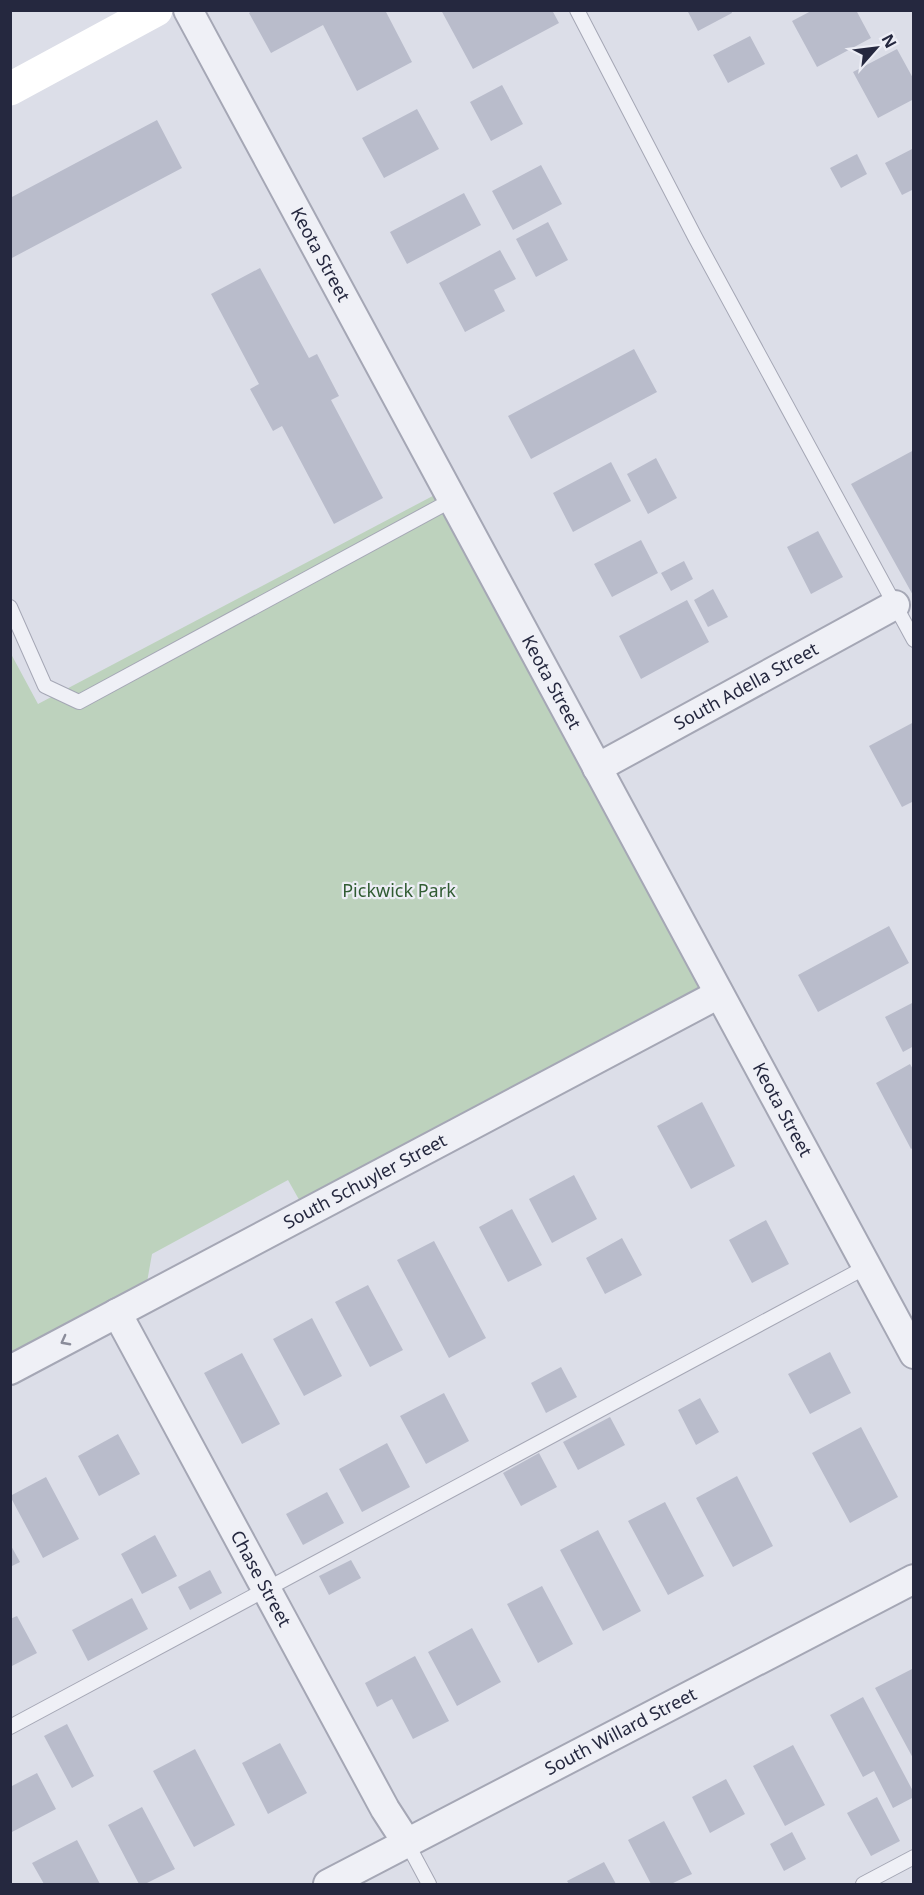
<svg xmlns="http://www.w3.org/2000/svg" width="924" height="1895" font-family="'Noto Sans',sans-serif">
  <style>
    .green { fill: #bdd2bd }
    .building { fill: #b9bccb }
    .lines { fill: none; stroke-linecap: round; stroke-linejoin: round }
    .lane-casing { stroke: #a5a7b5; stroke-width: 16 }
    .street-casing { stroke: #a5a7b5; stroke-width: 32 }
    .lane { stroke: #eff0f6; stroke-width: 14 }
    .street { stroke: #eff0f6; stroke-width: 28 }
    .secondary { stroke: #fff; stroke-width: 33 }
    .oneway { stroke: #8a8c9a }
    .labels { text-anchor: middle; stroke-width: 4.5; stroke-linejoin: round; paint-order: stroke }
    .street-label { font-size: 18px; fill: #25283f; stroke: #ecedf5 }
    .park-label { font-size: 18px; fill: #315c33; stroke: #ecedf5 }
  </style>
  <rect width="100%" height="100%" fill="#dcdee8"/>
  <path class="green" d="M446,489L719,994L306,1212L288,1180L152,1254L144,1299L11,1370L10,652L38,704Z"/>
  <path class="building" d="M253,10H385L412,62L357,91L323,25L271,53L249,13Z
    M441,10H552L559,23L473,69Z
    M687,10H731L732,13L698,31Z
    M813,10H856L871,38L817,67L792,21Z
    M750,36L765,64L728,83L713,55Z
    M897,49L914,80V99L878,118L853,72Z
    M502,85L523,124L491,141L470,102Z
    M417,109L439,149L384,178L362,138Z
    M157,120L182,168L10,259V198Z
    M914,148V189L902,195L885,163Z
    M857,154L867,174L841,188L830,168Z
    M541,165L562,204L513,230L492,191Z
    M464,193L481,225L407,264L390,232Z
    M548,222L568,260L536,277L516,239Z
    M500,250L516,279L494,290L505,311L465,332L439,283Z
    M260,268L309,358L317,354L339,396L331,400L383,498L334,524L282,426L273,431L250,389L259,384L211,294Z
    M634,349L657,392L531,459L508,416Z
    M914,450V597L851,484Z
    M656,458L677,498L648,514L627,474Z
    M611,462L631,501L573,532L553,493Z
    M818,531L843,577L811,594L787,547Z
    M641,540L658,573L612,597L594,564Z
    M684,561L693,579L671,591L661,573Z
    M713,589L728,617L708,627L694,600Z
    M687,600L709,642L641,679L619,636Z
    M914,722V801L902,807L869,746Z
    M889,926L909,963L818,1012L798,975Z
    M914,1002V1046L903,1052L885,1017Z
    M910,1064L914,1071V1147L911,1149L876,1083Z
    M702,1102L735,1166L691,1189L657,1126Z
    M574,1175L597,1219L552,1243L529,1199Z
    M512,1209L542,1265L508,1282L479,1227Z
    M766,1220L789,1264L752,1283L729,1240Z
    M622,1238L642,1275L605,1294L586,1258Z
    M434,1241L486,1338L449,1358L397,1260Z
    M368,1285L403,1350L370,1367L335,1302Z
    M312,1318L342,1376L304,1396L273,1339Z
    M830,1352L851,1393L810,1414L788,1374Z
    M242,1353L280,1424L242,1444L204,1373Z
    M561,1367L577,1397L546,1413L531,1383Z
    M444,1393L469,1441L426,1464L400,1416Z
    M700,1398L719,1432L696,1445L678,1410Z
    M610,1417L625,1445L578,1470L563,1442Z
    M861,1427L898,1497L850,1523L812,1453Z
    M118,1434L140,1474L99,1496L78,1456Z
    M387,1443L410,1487L362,1512L339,1469Z
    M539,1453L557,1487L521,1506L503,1473Z
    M737,1476L773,1546L733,1567L696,1498Z
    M46,1477L79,1539L43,1558L10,1496Z
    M327,1492L344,1523L303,1545L286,1514Z
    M665,1502L704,1576L668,1595L628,1521Z
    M598,1530L641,1611L603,1631L560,1550Z
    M155,1535L177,1576L142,1594L121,1554Z
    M10,1544L20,1562L10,1567Z
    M351,1560L361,1578L329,1595L319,1576Z
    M210,1570L222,1593L190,1610L178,1587Z
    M542,1586L573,1644L538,1663L507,1604Z
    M132,1598L148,1629L88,1661L72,1630Z
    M17,1616L37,1653L10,1667V1619Z
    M472,1628L501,1682L457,1706L428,1652Z
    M415,1656L449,1721L413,1739L392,1699L377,1707L365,1683Z
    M914,1668V1760L875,1688Z
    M863,1697L914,1793V1797L893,1808L874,1771L863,1777L830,1715Z
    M67,1724L94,1776L72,1788L44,1736Z
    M280,1743L307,1793L268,1814L242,1763Z
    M793,1745L825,1805L785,1826L753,1766Z
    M195,1749L235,1825L194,1847L153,1771Z
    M37,1773L56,1809L10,1833V1787Z
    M726,1779L745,1814L710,1833L692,1797Z
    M877,1797L900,1841L871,1856L847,1813Z
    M142,1807L175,1869L145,1884H139L108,1825Z
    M664,1821L692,1874L671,1884H651L628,1840Z
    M792,1832L806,1859L784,1871L770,1844Z
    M77,1840L100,1884H44L32,1863Z
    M604,1862L616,1884H569L567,1881Z"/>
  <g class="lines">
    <defs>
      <path id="lane" d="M577,10L696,239L914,640
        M10,607L45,686L79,702L452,500
        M10,1727L866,1267
        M407,1843L429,1884
        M863,1884L914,1857"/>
      <g id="street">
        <path id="s1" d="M188,10L914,1354"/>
        <path id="s2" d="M597,768L895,605"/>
        <path id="s3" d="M117,1313L385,1809L407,1843"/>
        <path id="s4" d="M10,1370L719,994"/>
        <path id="s5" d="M328,1884L914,1579"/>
      </g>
    </defs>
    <use href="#lane" class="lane-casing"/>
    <use href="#street" class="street-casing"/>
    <use href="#lane" class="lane"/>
    <use href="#street" class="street"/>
    <path class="secondary" d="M10,89L156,10"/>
  </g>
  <defs><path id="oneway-chevron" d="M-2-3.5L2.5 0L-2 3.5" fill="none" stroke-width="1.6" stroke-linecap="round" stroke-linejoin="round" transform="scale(1.5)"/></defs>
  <use class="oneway" href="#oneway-chevron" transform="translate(65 1341) rotate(152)"/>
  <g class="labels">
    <g class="street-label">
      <text dy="6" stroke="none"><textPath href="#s1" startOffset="278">Keota Street</textPath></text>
      <text dy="6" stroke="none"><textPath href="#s1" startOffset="764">Keota Street</textPath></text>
      <text dy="6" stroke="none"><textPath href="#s2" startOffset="170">South Adella Street</textPath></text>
      <text dy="6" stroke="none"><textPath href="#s1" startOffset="1250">Keota Street</textPath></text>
      <text dy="6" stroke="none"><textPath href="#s4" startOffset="402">South Schuyler Street</textPath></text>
      <text dy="6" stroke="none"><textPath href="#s3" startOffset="302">Chase Street</textPath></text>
      <text dy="6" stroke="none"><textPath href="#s5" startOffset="330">South Willard Street</textPath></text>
    </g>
    <g class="park-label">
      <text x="399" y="897">Pickwick Park</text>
    </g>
  </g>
  <rect width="924" height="1895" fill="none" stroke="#25283f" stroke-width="24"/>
  <g transform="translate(876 48) rotate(62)" stroke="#ecedf5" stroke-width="4.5" paint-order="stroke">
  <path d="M0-4.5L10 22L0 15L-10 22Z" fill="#25283f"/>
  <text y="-9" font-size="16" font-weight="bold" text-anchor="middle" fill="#25283f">N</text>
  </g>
</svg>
